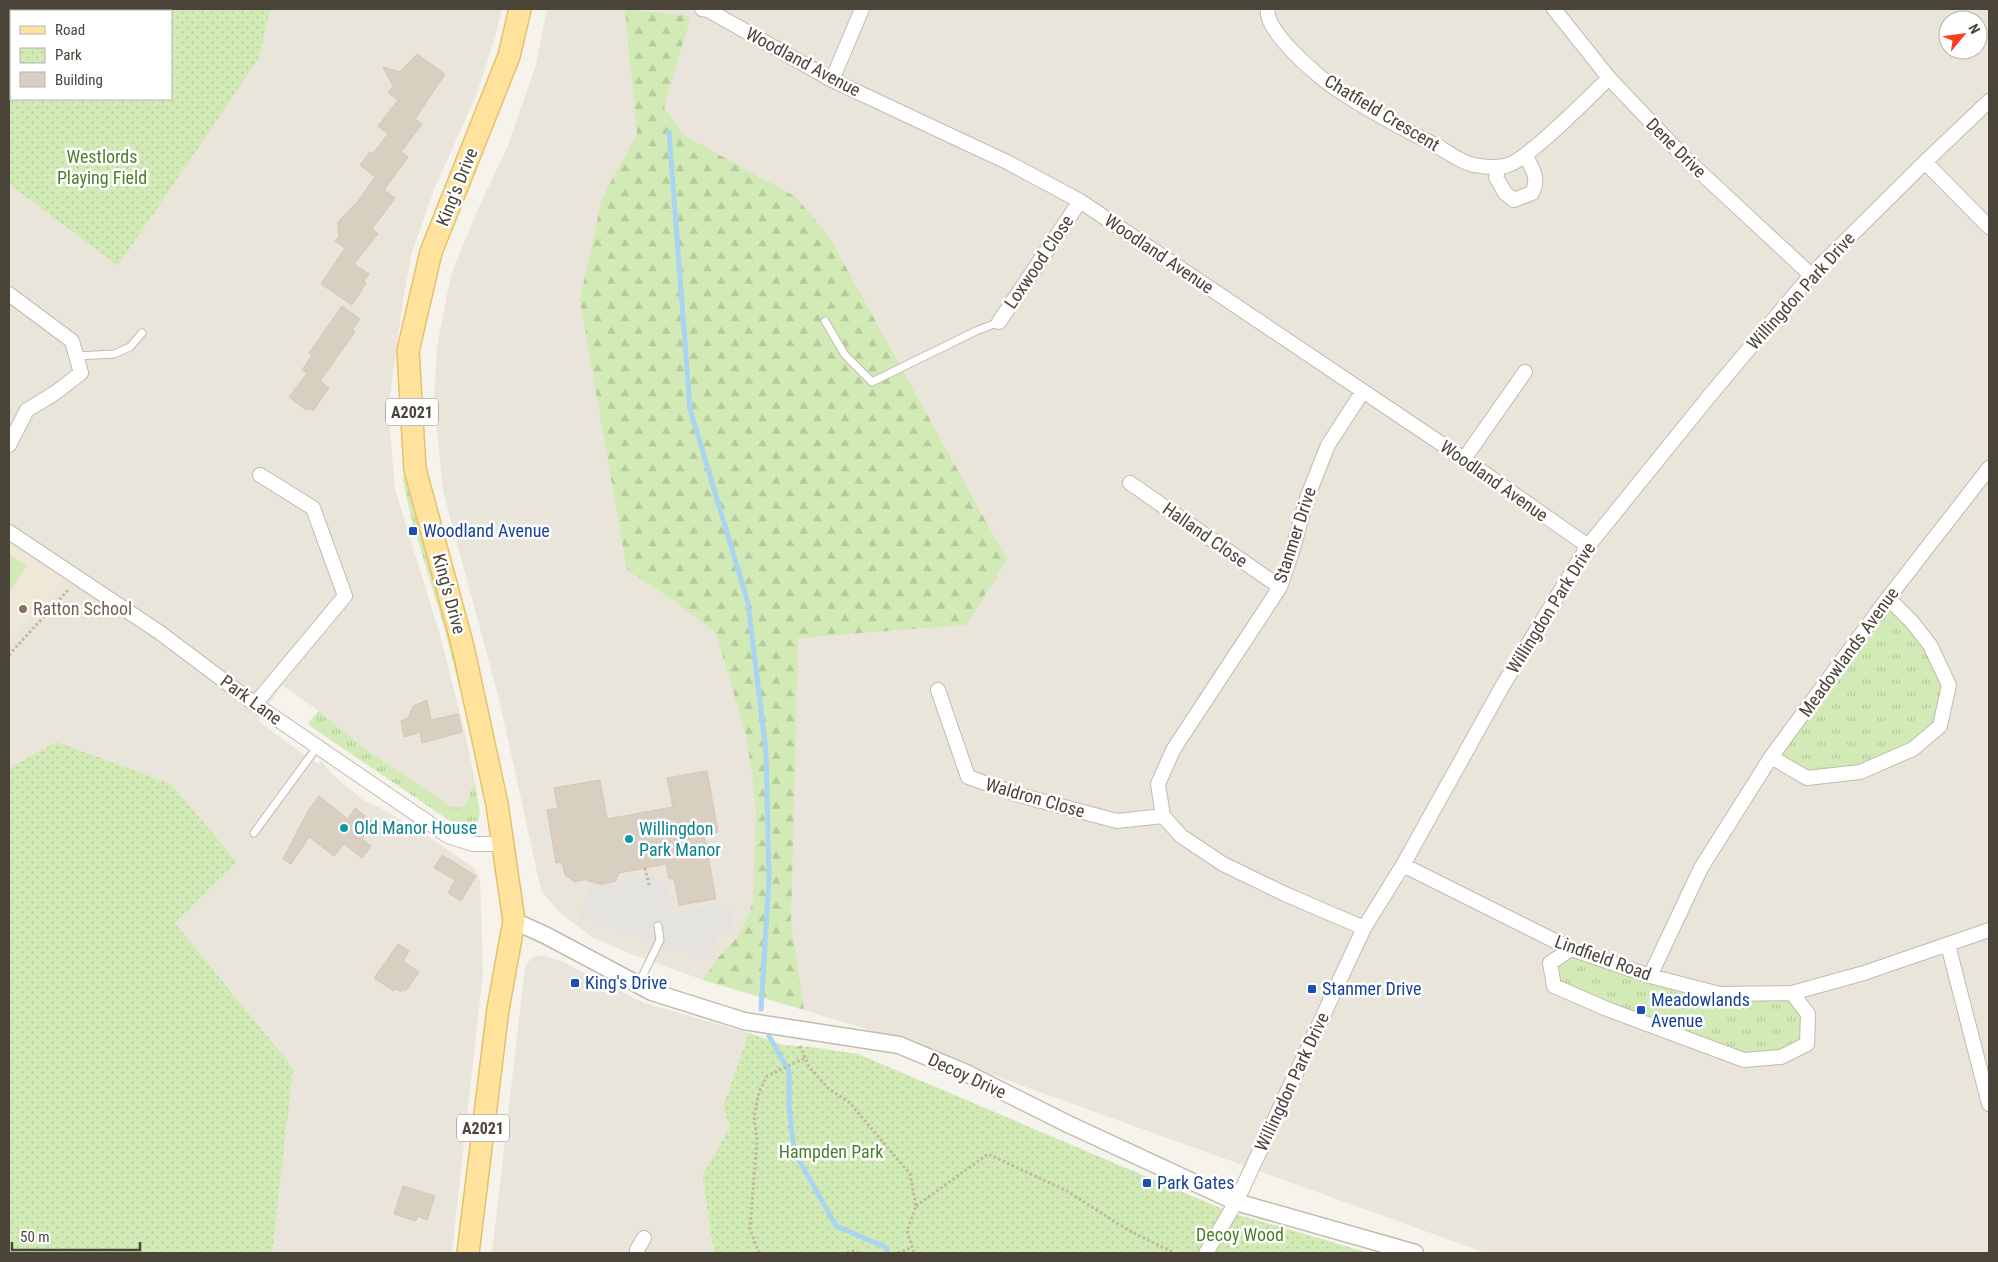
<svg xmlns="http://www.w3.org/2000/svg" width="1998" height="1262" font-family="'Roboto Condensed',sans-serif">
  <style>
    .residential { fill: #eae5da; fill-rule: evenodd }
    .education { fill: #efe8d6 }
    .grass { fill: url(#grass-tufts) }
    .forest { fill: url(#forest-firs) }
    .park { fill: url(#park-dots); fill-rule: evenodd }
    .pitch { fill: #d2eab5 }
    .parking { fill: #e5e3e0 }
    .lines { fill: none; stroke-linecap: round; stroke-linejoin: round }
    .stream { stroke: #a9d4f2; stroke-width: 5 }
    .building { fill: #d8cfc1; stroke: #d3c7b4 }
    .service-casing { stroke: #c2bbae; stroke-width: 9 }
    .minor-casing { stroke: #c2bbae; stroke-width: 16 }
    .tertiary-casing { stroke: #c2bbae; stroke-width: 19 }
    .primary-casing { stroke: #e6c16a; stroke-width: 24 }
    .path { stroke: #c4b79f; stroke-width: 3; stroke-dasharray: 2.5 2.5; stroke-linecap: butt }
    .service { stroke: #fff; stroke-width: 7 }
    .minor { stroke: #fff; stroke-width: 14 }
    .tertiary { stroke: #fff; stroke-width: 16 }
    .primary { stroke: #ffe39c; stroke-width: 21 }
    .transit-dot { fill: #1a4fb4; stroke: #fff; stroke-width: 2 }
    .education-dot { fill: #8d6e63; stroke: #fff; stroke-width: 2 }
    .culture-dot { fill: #0f9aa8; stroke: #fff; stroke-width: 2 }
    .labels { text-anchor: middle; stroke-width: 5; stroke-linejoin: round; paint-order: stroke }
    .shield { fill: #fff; stroke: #817c74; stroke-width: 1 }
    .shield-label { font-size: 16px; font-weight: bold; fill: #4b4439 }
    .street-label { font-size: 18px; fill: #4b4439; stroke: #fff }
    .park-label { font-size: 18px; fill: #4a7f2a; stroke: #fff }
    .transit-label { font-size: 18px; fill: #164399; stroke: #fff; text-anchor: start }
    .education-label { font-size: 18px; fill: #785e54; stroke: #fff; text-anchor: start }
    .culture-label { font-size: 18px; fill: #0d838f; stroke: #fff; text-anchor: start }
  </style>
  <defs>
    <pattern id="grass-tufts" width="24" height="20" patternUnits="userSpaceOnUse" patternTransform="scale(1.25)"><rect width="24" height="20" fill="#d2eab5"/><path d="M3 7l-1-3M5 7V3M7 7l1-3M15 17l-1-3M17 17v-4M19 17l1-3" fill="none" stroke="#b6ca9c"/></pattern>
    <pattern id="forest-firs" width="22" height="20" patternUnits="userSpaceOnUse" patternTransform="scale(1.25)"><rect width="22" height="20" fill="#d2eab5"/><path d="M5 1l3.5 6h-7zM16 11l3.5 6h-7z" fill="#b6ca9c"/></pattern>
    <pattern id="park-dots" width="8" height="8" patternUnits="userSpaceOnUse" patternTransform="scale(1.25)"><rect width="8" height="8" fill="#d2eab5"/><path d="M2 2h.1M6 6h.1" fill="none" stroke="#b6ca9c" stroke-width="1.8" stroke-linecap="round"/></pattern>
  </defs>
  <rect width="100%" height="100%" fill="#f6f3ec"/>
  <path class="residential" d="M9,9H502L495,38L476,96L435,187L412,252L403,300L388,410L395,489L442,642L466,737L475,782L471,795L466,804L457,808L450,806L365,749L319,711L282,685L258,721L307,757L319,764L321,761L335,777L364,801L379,807L435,841L474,868L478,874L480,881L483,973L452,1253H9ZM11,11H171V99H11Z
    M547,9H1989V1253H1486L857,1026L703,980L634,955L593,938L557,910L541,890L499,699L443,491L434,399L437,346L451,275L478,209L507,148L536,65ZM1948,20H1978V50H1948Z
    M543,955L561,961L644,1003L749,1033L723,1106L731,1127L702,1176L714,1253H492L525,967L532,957Z"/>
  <path class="education" d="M9,542L64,578L9,640Z"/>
  <path class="grass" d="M402,476L406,478L415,515L449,626L472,737L444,627L411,517Z
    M1888,598L1912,622L1949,685L1940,726L1860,772L1807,778L1772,757Z
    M319,711L365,749L450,806L457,808L466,804L475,782L480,813L477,825L465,827L453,823L310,726L308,723Z
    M1571,949L1720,994L1792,993L1808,1014L1807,1044L1744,1060L1554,986L1550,963Z"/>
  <path class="forest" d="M625,9L691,16L664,107L685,136L796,197L831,240L1007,560L966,625L798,638L791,923L804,1010L703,980L718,958L740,934L753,902L756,809L752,774L746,735L716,633L677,603L627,570L580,300L602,198L637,134Z"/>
  <path class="park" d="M9,9H270L259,58L118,266L9,184ZM11,11H171V99H11Z
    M57,742L171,784L237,862L175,923L293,1068L272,1253H13L9,1249V768Z
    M749,1033L784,1045L811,1047L858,1054L1232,1213L1369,1253H714L702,1176L730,1127L723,1106Z"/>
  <path class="pitch" d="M9,554L27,566L9,593Z"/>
  <path class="parking" d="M651,875L665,882L672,913L711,906L732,910L733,930L719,931L709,961L579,918L590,885Z"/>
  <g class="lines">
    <path class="stream" d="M669,132L690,409L748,603L766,752L769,880L761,1009
      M769,1036L789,1071V1106L794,1151L836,1226L885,1247L888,1253"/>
  </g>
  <path class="building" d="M417,54L445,74L415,119L422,124L401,152L408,157L384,190L395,198L372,229L378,234L354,264L369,274L364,281L366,283L352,305L321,284L345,248L335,241L339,237L338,222L359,200L375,177L360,165L370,152L373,154L388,134L378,126L398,100L388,93L393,86L383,67L400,72Z
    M342,306L360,319L352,330L355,332L320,381L329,388L313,411L309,408L306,410L289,397L307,373L302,370L312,355L309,353Z
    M427,700L431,720L458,714L462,732L422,743L420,732L404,737L401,721L408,718L413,706Z
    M707,771L718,832L704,834L716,899L679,905L674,878L669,879L666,864L619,873L616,881L602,884L595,883L592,881L588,882V879L575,882L565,875L562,862L556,863L547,810L558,808L554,788L600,780L607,819L673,807L667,778Z
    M319,796L348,819L355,808L374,823L362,839L371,846L362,858L344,844L334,856L309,837L291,864L283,859L308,811Z
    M442,855L476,876L461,901L448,893L455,880L434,868Z
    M398,944L409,951L403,961L419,972L406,991L403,989L401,992L396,989L394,991L374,978Z
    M403,1186L435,1196L427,1220L417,1216L416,1221L394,1214Z"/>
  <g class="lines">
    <defs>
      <path id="service" d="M825,321L845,355L872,382L976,331L999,322
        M76,356L114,354L130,347L142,333
        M254,833L317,747
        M638,985L660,940L658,926"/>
      <path id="minor" d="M702,9L708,10L832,80L1009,163L1080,201L1464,459L1588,546
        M1268,9C1263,30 1320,79 1338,90C1369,111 1403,129 1437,146C1448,152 1462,163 1474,165C1484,167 1499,168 1508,165C1529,159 1590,96 1609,78
        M1554,9L1609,78L1684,157L1811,275
        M832,80L862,9
        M1925,162L1989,227
        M1499,167L1496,177L1505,193L1514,200L1532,193C1540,178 1532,168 1525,155
        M9,294L72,341L81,373L55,393L27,410L9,445
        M999,322L1080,201
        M1363,391L1328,445L1307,498L1292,552L1280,587L1173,750L1158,784L1163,816L1181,836L1223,864L1285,894L1364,928
        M1464,459L1525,372
        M1130,483L1280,587
        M9,532L159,632L255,704L448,836L473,844H504
        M938,690L968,777L1019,795L1117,821L1163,816
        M255,704L345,596L313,508L260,475
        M1771,757L1807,778L1860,772L1913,749L1940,726L1949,685L1930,645L1912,622L1888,598
        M1403,865L1571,949L1650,976L1720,994L1792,993L1864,973L1989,930
        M1948,945L1989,1104
        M1571,949L1550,963L1554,986L1607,1009L1744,1060L1781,1057L1807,1044L1808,1014L1792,993
        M1650,976L1701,868L1771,757L1888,598L1989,468
        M637,1253V1250L644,1238
        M1206,1253L1236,1202L1364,928L1403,865L1503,685L1588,546L1711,394L1811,275L1925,162L1989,101"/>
      <path id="tertiary" d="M514,921L545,935L652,992L744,1021L899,1045L966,1073L1068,1124L1236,1202L1415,1253"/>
      <path id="primary" d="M468,1253L498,1009L514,921L497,804L463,647L415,469L408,351L431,252L509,56L520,9"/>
    </defs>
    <use href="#service" class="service-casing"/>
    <use href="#minor" class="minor-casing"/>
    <use href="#tertiary" class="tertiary-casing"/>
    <use href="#primary" class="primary-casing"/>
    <path class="path" d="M9,655L69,589
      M645,868L649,885
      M800,1046L809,1067L828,1088L850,1103L910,1174L916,1206L907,1231L914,1253
      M916,1206L988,1154L1067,1191L1128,1230L1174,1253
      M759,1253L750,1229L757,1140L754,1117L759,1092L767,1076L805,1058
      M847,1253L854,1251L860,1253
      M898,1253L912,1248"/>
    <use href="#service" class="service"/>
    <use href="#minor" class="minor"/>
    <use href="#tertiary" class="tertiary"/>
    <use href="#primary" class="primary"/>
  </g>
  <g class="transit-dot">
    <rect x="408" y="526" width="10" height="10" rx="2.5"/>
    <rect x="570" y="978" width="10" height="10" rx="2.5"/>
    <rect x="1307" y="984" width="10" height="10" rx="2.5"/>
    <rect x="1636" y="1005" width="10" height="10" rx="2.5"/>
    <rect x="1142" y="1178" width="10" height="10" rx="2.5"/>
  </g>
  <circle class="education-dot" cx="23" cy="609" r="5"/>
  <g class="culture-dot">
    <circle cx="344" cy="828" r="5"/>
    <circle cx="629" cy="839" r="5"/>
  </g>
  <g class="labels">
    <g class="shield">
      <rect x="386" y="398.5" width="52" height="27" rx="4"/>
      <rect x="457" y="1114.5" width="52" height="27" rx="4"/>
    </g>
    <g class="shield-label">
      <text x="412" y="418">A2021</text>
      <text x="483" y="1134">A2021</text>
    </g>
    <g class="street-label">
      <text transform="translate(803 62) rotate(28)" y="6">Woodland Avenue</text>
      <text transform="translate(1382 113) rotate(31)" y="6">Chatfield Crescent</text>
      <text transform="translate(1676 148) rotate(45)" y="6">Dene Drive</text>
      <text transform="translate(457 187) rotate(-68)" y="6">King's Drive</text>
      <text transform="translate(1159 254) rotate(34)" y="6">Woodland Avenue</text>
      <text transform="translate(1039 262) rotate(-56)" y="6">Loxwood Close</text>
      <text transform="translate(1801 291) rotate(-48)" y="6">Willingdon Park Drive</text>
      <text transform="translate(1494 481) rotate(35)" y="6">Woodland Avenue</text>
      <text transform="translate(1205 535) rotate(35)" y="6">Halland Close</text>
      <text transform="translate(1295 535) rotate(-72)" y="6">Stanmer Drive</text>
      <text transform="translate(449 594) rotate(75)" y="6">King's Drive</text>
      <text transform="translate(1551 608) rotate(-58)" y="6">Willingdon Park Drive</text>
      <text transform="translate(1849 652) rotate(-54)" y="6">Meadowlands Avenue</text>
      <text transform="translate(251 700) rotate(36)" y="6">Park Lane</text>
      <text transform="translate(1035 798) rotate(16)" y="6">Waldron Close</text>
      <text transform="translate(1603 958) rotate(20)" y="6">Lindfield Road</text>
      <text transform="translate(967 1076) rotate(25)" y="6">Decoy Drive</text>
      <text transform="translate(1292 1082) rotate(-65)" y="6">Willingdon Park Drive</text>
    </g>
    <g class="park-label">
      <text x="102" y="163">Westlords<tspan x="102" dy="21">Playing Field</tspan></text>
      <text x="831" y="1158">Hampden Park</text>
      <text x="1240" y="1241">Decoy Wood</text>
    </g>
    <g class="transit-label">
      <text x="423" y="537">Woodland Avenue</text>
      <text x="585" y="989">King's Drive</text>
      <text x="1322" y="995">Stanmer Drive</text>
      <text x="1651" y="1006">Meadowlands<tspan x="1651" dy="21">Avenue</tspan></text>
      <text x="1157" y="1189">Park Gates</text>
    </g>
    <g class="education-label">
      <text x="33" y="615">Ratton School</text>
    </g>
    <g class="culture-label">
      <text x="354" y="834">Old Manor House</text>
      <text x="639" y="835">Willingdon<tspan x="639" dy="21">Park Manor</tspan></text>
    </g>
  </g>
  <rect width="1998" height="1262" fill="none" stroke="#4b4439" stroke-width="20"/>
  <rect x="10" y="10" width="162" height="90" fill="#ffffff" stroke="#b7b4b0"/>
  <rect x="20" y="26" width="25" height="8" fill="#ffe39c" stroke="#b7b4b0"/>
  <text x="55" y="35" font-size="15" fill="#4b4439">Road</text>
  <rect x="20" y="48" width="25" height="15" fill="url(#park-dots)" stroke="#b7b4b0"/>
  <text x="55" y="60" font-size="15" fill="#4b4439">Park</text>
  <rect x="20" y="72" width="25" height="15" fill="#d8cfc1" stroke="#b7b4b0"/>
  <text x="55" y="85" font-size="15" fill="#4b4439">Building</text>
  <g transform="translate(1963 35) rotate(61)"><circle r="24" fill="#ffffff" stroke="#b7b4b0"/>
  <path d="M0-4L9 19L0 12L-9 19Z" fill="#fc3f1d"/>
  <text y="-8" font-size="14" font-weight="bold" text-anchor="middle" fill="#4b4439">N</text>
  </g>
  <path d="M12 1242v8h128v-8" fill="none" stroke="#4b4439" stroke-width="2.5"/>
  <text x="20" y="1242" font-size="15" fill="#4b4439" stroke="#ffffff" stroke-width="4" paint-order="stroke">50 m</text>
</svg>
